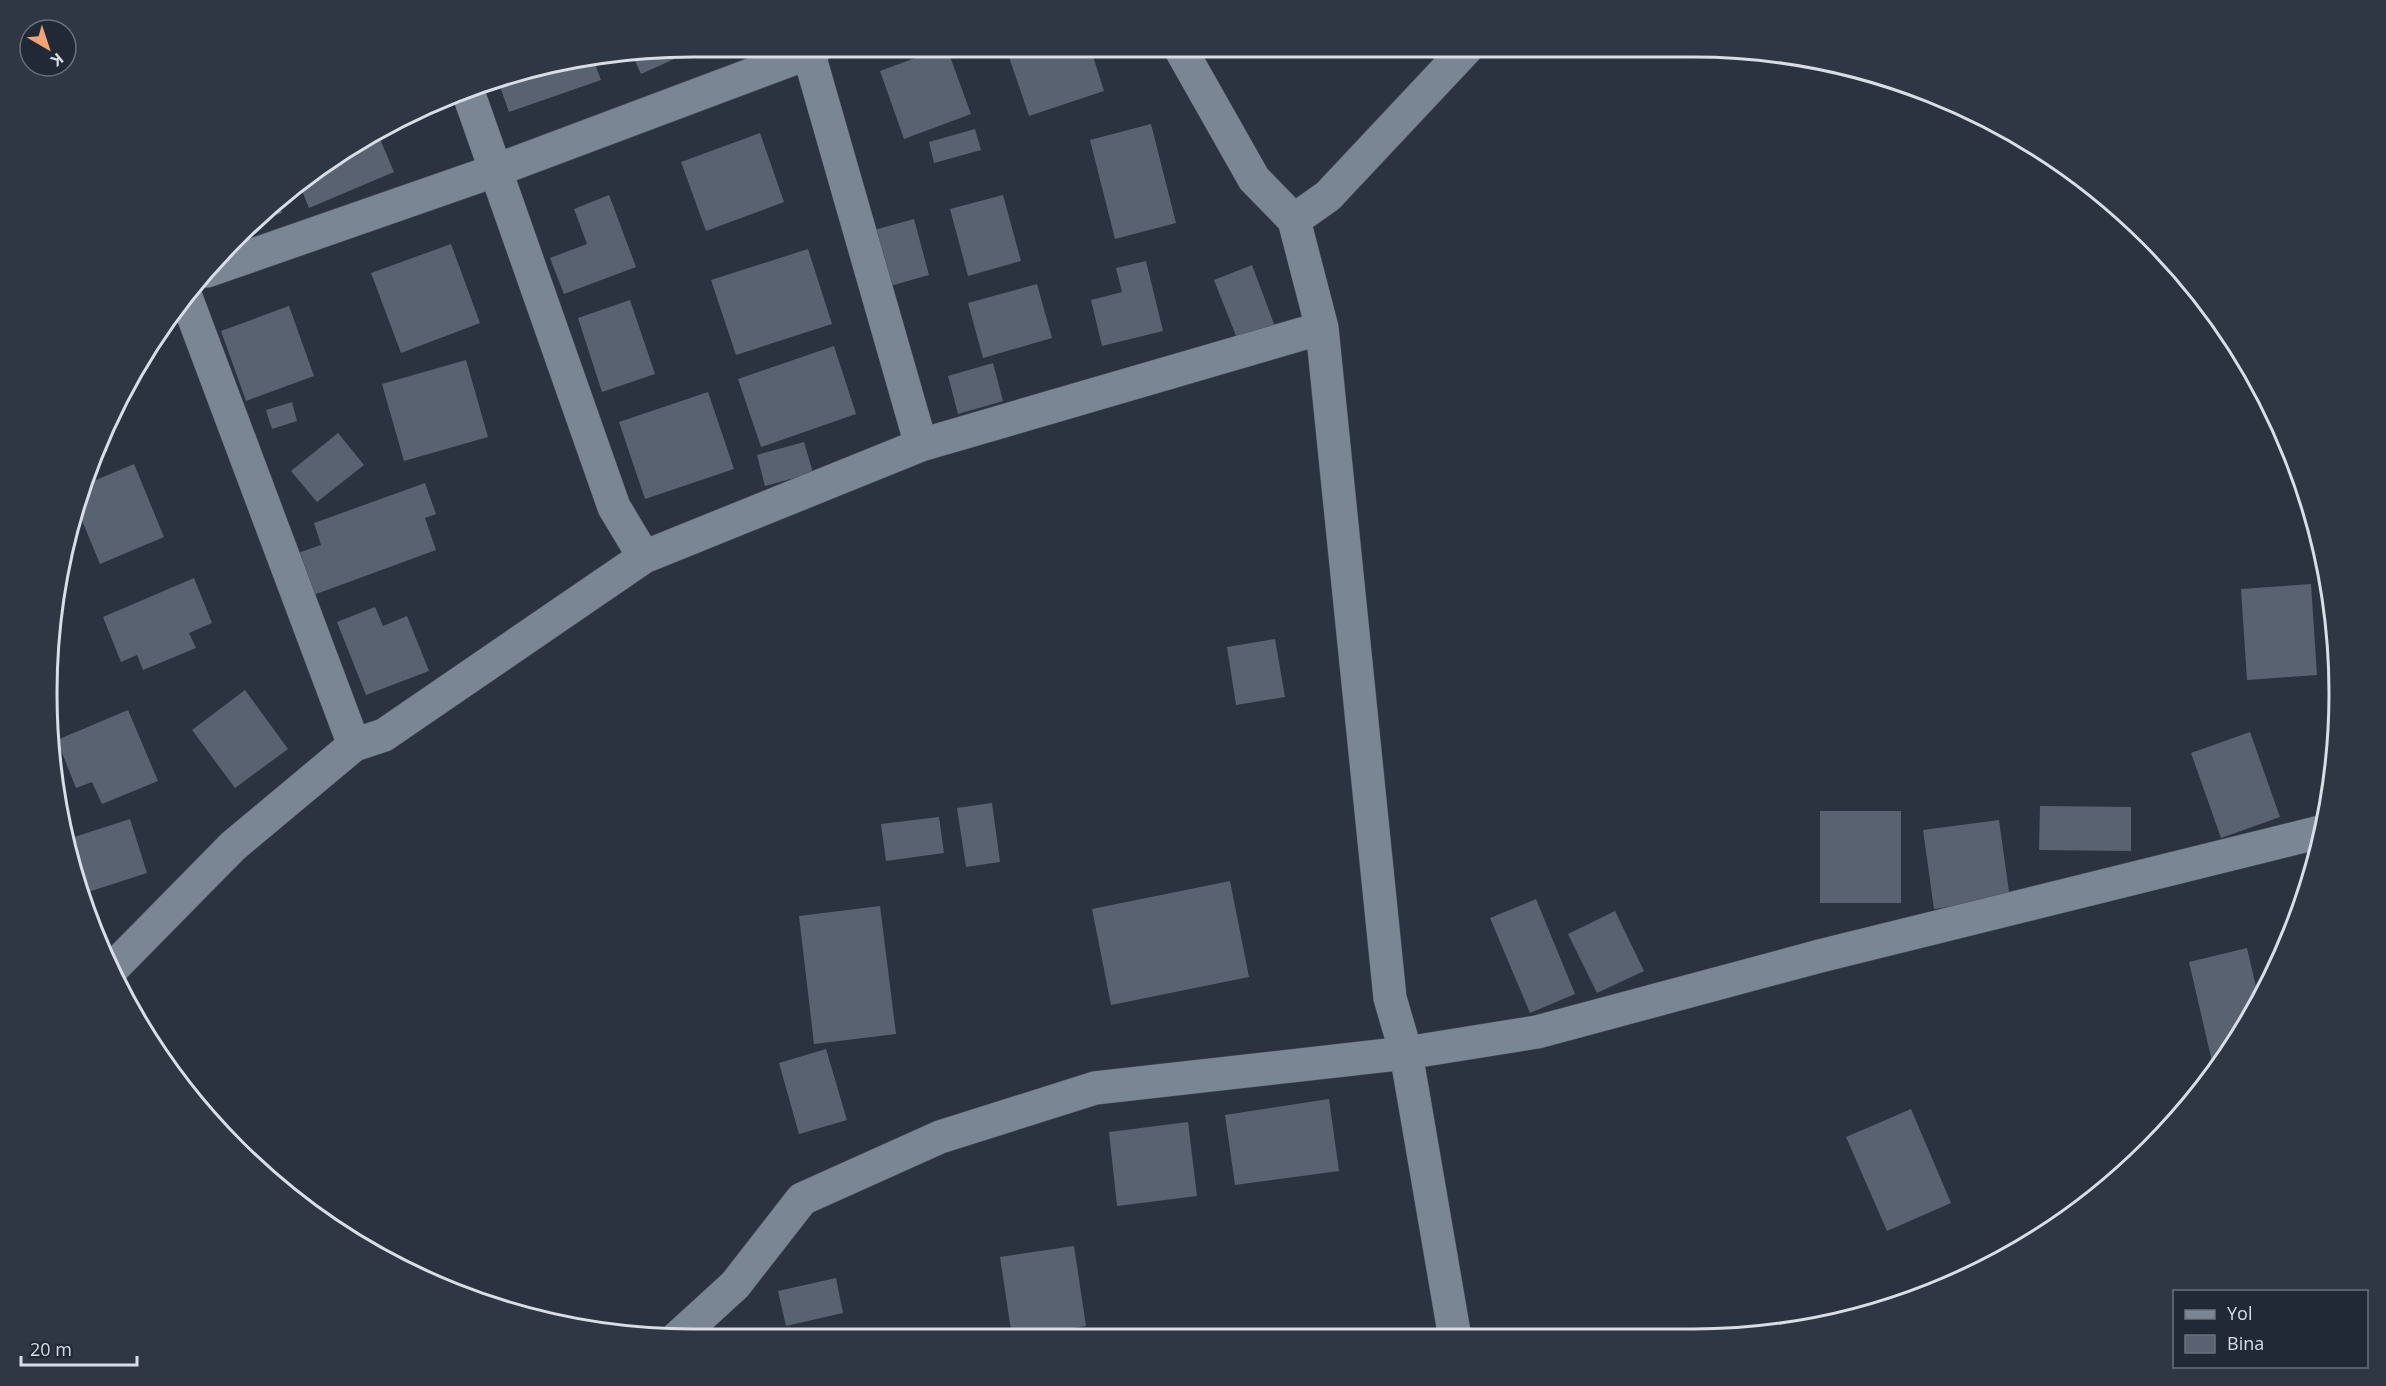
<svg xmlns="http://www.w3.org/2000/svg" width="2386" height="1386" font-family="'Open Sans',sans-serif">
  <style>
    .building { fill: #596271 }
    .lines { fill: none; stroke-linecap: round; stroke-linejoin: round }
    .minor-casing { stroke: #4a515c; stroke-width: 34 }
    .minor { stroke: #7b8695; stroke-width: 33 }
    .rim { fill: none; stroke: #d8dde6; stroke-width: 3 }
  </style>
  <rect width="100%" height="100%" fill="#2b3341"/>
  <path class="building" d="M1091,50L1104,91L1029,116L1007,51Z
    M934,51H948L971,114L904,139L880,71Z
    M631,52H690L641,74Z
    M592,56L601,80L509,112L497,78Z
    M1151,124L1176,223L1115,239L1090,140Z
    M975,129L981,150L934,163L929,142Z
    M377,132L394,172L309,208L298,181Z
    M760,133L784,202L706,231L681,162Z
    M609,195L636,267L564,294L550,258L587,244L574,209Z
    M1003,195L1021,261L968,276L950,209Z
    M277,200L282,213L250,224Z
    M914,219L929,275L890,286L874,230Z
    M451,244L480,323L401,353L371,273Z
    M808,249L832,324L736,355L711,280Z
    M1146,261L1163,331L1102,346L1091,300L1122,292L1116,268Z
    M1252,265L1277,332L1240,346L1214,280Z
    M1037,284L1052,338L983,358L968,303Z
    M630,300L655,374L602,392L578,318Z
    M289,306L314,376L246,401L221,331Z
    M834,346L856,414L761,447L738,379Z
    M466,360L488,437L404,461L382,384Z
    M993,363L1003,401L958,414L948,376Z
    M708,392L734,469L645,499L619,422Z
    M292,402L297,421L272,429L266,410Z
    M338,433L364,465L317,502L291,471Z
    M102,437L108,451L95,456Z
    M804,442L813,473L765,486L757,455Z
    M134,464L164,537L100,564L76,506L84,485Z
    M425,483L436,514L425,518L436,550L308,597L292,555L321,545L314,523Z
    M194,578L212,623L189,633L196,648L143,670L137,655L121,662L103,617Z
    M2311,584L2317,675L2247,680L2241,589Z
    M375,607L383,626L407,616L429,671L366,695L337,622Z
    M1275,639L1285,697L1236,705L1227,647Z
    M245,690L288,749L235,788L192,730Z
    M128,710L158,781L102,804L92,782L76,788L57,740Z
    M2250,732L2280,817L2221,838L2191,753Z
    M992,803L1000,862L966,867L957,808Z
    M2040,806L2131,807V851L2039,850Z
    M1820,811H1901V903H1820Z
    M939,817L944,853L886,861L881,824Z
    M130,819L147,873L82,894L65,840Z
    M1999,820L2010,899L1934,909L1923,830Z
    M1230,881L1249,977L1111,1005L1092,909Z
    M1536,899L1575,994L1530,1013L1490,918Z
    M880,906L896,1034L814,1044L799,916Z
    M1615,911L1644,971L1597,993L1568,934Z
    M2247,948L2259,1000L2231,1052L2221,1064L2213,1066L2189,962Z
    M826,1049L847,1120L799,1134L779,1063Z
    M1329,1099L1339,1171L1235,1185L1225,1115Z
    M1911,1109L1951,1203L1887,1231L1846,1137Z
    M1188,1122L1197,1196L1117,1206L1109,1132Z
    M1074,1246L1086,1326L1012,1337L1000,1257Z
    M836,1278L843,1313L786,1326L778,1291Z"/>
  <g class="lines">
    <defs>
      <path id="minor" d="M1181,50L1254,179L1294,220L1322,328L1390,998L1406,1053L1455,1338
        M808,51L921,445
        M467,89L614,507L644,557
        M1294,220L1328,196L1466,49
        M207,271L494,171L814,51
        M186,297L354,745L384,735L644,557L921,445L1322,328
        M111,970L233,846L354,745
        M677,1338L735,1285L802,1199L940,1137L1095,1088L1406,1053L1537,1032L1820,956L2324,831"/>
    </defs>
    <use href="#minor" class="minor-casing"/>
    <use href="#minor" class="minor"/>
  </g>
  <path d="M0 0H2386V1386H0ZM693 57H1693A636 636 0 0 1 2329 693V693A636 636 0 0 1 1693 1329H693A636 636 0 0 1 57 693V693A636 636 0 0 1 693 57Z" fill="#303744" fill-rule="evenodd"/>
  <path class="rim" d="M693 57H1693A636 636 0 0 1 2329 693V693A636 636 0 0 1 1693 1329H693A636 636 0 0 1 57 693V693A636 636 0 0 1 693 57Z"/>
  <rect x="2173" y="1290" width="195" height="78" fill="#212936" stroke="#6a717c" stroke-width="1.5"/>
  <rect x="2185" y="1310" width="30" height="9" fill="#7b8695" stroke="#6a717c" stroke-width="1.5"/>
  <text x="2227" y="1320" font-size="18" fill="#d8dde6">Yol</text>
  <rect x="2185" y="1335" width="30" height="18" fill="#596271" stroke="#6a717c" stroke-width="1.5"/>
  <text x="2227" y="1350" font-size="18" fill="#d8dde6">Bina</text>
  <g transform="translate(48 48) rotate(141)"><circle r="28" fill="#212936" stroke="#6a717c" stroke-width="1.5"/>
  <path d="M0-4.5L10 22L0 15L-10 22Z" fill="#f0a279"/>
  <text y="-9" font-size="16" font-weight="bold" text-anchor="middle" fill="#d8dde6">K</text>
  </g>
  <path d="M21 1356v9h116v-9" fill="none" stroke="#d8dde6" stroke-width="3"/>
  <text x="30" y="1356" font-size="18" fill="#d8dde6" stroke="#212936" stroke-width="4.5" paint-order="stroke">20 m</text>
</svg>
